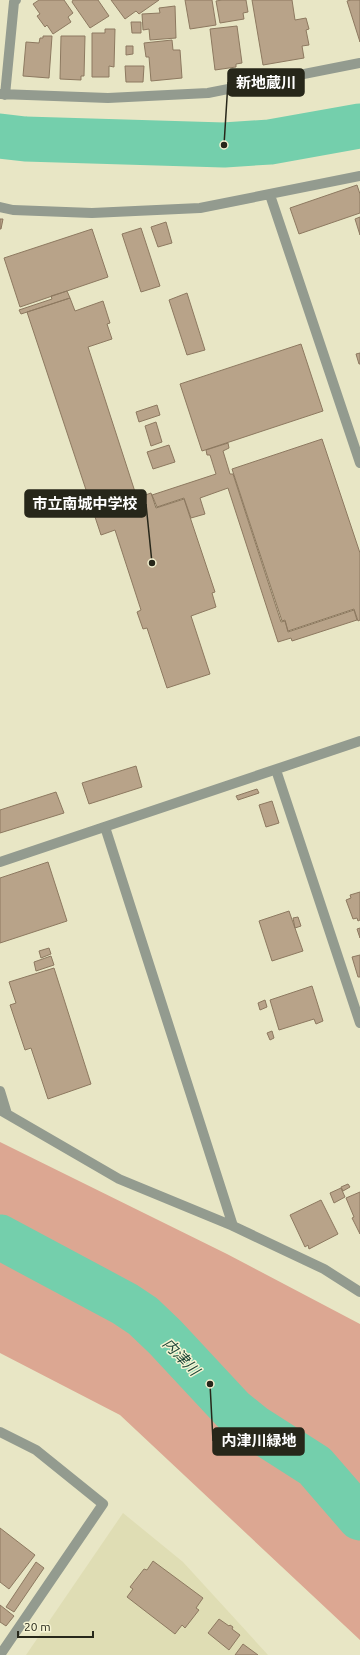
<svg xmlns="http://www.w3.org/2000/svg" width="360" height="1655" font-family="Ubuntu,'Noto Sans JP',sans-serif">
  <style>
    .built { fill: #dfddb4 }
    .green { fill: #dca792 }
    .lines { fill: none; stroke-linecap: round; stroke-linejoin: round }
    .river { stroke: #74cfac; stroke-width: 45 }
    .building { fill: #b8a389; stroke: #8d7960 }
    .street { stroke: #939b8f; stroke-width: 10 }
    .labels { text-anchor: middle; stroke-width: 3; stroke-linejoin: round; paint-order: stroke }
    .water-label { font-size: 15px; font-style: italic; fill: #1c4536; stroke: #f5f3d2 }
    .leader { fill: none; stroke: #27271a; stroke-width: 1.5 }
    .callout-dot { fill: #27271a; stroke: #f5f3d2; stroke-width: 1.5 }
    .callout { fill: #27271a; stroke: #27271a; stroke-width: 1.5 }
    .callout-label { font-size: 15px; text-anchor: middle; font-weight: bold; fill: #fff }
  </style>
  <rect width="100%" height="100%" fill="#e8e6c5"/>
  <path class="built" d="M123,1513L183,1562L268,1655H26Z"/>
  <path class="green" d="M0,1142L227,1254L360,1324V1640L120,1415L0,1353Z"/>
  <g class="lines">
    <path class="river" d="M0,136L25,139L224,145L270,142L360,126
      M0,1237L125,1304L143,1316L165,1337L233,1410L254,1427L315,1466L360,1518"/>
  </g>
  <path class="building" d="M39,0H64L73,13L68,17L71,22L53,34L47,25L45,27L37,16L40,14L33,4Z
    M73,0H98L109,16L90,28L72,2Z
    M111,0H159L139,14L136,11L125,19Z
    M185,0H212L216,25L190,29Z
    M222,0H246L248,12L243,13L244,19L220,23L216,1Z
    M252,0H292L295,20L306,18L309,29L306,30L309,45L302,46L304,58L263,65Z
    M351,0H360V42L347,1Z
    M175,6L176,38L150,40L149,29L143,30L142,14L160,13L159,8Z
    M131,22H141V33H132Z
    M237,26L242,63L236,64V67L215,70L210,29Z
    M105,29H115L114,67L109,66V77H92V33H105Z
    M43,36H52L49,78L23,76L26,42L39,43L40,38H43Z
    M61,36H85L84,76H81V80L60,79Z
    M172,40L173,50H180L182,78L151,81L149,57H146L144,43Z
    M126,46H133V54L126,55Z
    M125,66H144L143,82H126Z
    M357,185L360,194V213L299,234L290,208Z
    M360,217V235L355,219Z
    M0,219H3L1,229H0Z
    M166,222L172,243L158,247L151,227Z
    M141,228L160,286L141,292L122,234Z
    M92,229L108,277L20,307L4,258Z
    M67,291L70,298L21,314L19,310L52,299L51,296Z
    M187,293L205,350L187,355L169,300Z
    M70,298L75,311L103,301L110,323L107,324L112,339L88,347L137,498L151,493L156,508L184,499L215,592L212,593L216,607L191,616L210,674L167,688L147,628L143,629L137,612L141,610L115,530L101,535L27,312Z
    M301,344L323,411L202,451L180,384Z
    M360,353V364H359L356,354Z
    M157,405L160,415L139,422L136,412Z
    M156,422L162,442L151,446L145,426Z
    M322,439L360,553V620L358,621L354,609L288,631L285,620L282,621L232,469Z
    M228,443L229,448L223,451L230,474H233L281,622L285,621L288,632L354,610L357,620L292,641L291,638L278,642L228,488L200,498L205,514L191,518L184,498L157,507L152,495L216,474L210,455H207L206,450Z
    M169,445L175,462L153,469L147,452Z
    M136,766L142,787L89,804L82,783Z
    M257,789L259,793L238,800L236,796Z
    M56,792L64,813L0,833V810Z
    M272,801L279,823L266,827L259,805Z
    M48,862L67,921L0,943V878Z
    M360,892V920L358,921L357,918L353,919L346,900L351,898L350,895Z
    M289,911L303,951L272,961L259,921Z
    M298,917L301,926L295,928L293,918Z
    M360,928V938L357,929Z
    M49,948L51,954L41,958L39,951Z
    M360,955V977H358L352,957Z
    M51,956L54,965L36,971L34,962Z
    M54,968L91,1084L48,1099L31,1048L25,1050L10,1005L16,1003L9,982Z
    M312,986L323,1021L316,1024L314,1019L279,1030L270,1000Z
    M265,1000L267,1007L260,1010L258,1003Z
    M272,1031L274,1038L270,1040L267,1033Z
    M348,1184L350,1187L343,1191L341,1187Z
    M341,1188L345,1197L334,1203L330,1193Z
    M360,1192V1234L352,1218L354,1217L346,1198Z
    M321,1200L338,1234L309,1249L308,1245L305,1247L290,1215Z
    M0,1528L35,1555L9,1589L0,1582Z
    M153,1561L203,1598L196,1608L199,1610L185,1628L182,1625L175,1634L127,1597L133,1589L130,1587L144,1569L147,1570Z
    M36,1562L44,1568L14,1612L6,1607Z
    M0,1605L14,1616L6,1626L0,1622Z
    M219,1619L229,1626L230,1625L233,1627L232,1629L240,1635L229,1650L208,1633Z
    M243,1644L258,1655H235Z"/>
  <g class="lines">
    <path class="street" d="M0,94L108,98L208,93L360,63
      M5,95L14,2L16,0
      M270,195L360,463
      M0,207L13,210L92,213L200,208L360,176
      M276,770L360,1023
      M105,827L233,1226
      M0,862L360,741
      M0,1091L7,1114
      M0,1110L119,1179L233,1226L324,1269L360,1292
      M0,1432L36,1450L103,1504L0,1655"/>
  </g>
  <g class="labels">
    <g class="water-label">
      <text transform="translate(181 1357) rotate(46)" y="5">内津川</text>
    </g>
  </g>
  <path class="leader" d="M224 145L228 82M152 563L146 504M210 1384L213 1441"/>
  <g class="callout-dot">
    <circle cx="224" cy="145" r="4"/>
    <circle cx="152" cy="563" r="4"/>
    <circle cx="210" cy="1384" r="4"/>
  </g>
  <g class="callout">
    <rect x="228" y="69" width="76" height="27" rx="4"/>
    <rect x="25" y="490" width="121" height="27" rx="4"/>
    <rect x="213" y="1428" width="91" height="27" rx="4"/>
  </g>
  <g class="callout-label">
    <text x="266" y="88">新地蔵川</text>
    <text x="85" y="509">市立南城中学校</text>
    <text x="259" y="1446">内津川緑地</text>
  </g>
  <path d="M18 1631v6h75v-6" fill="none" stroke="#27271a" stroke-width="2"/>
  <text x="24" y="1631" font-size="12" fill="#27271a" stroke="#f5f3d2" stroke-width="3" paint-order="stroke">20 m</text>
</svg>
